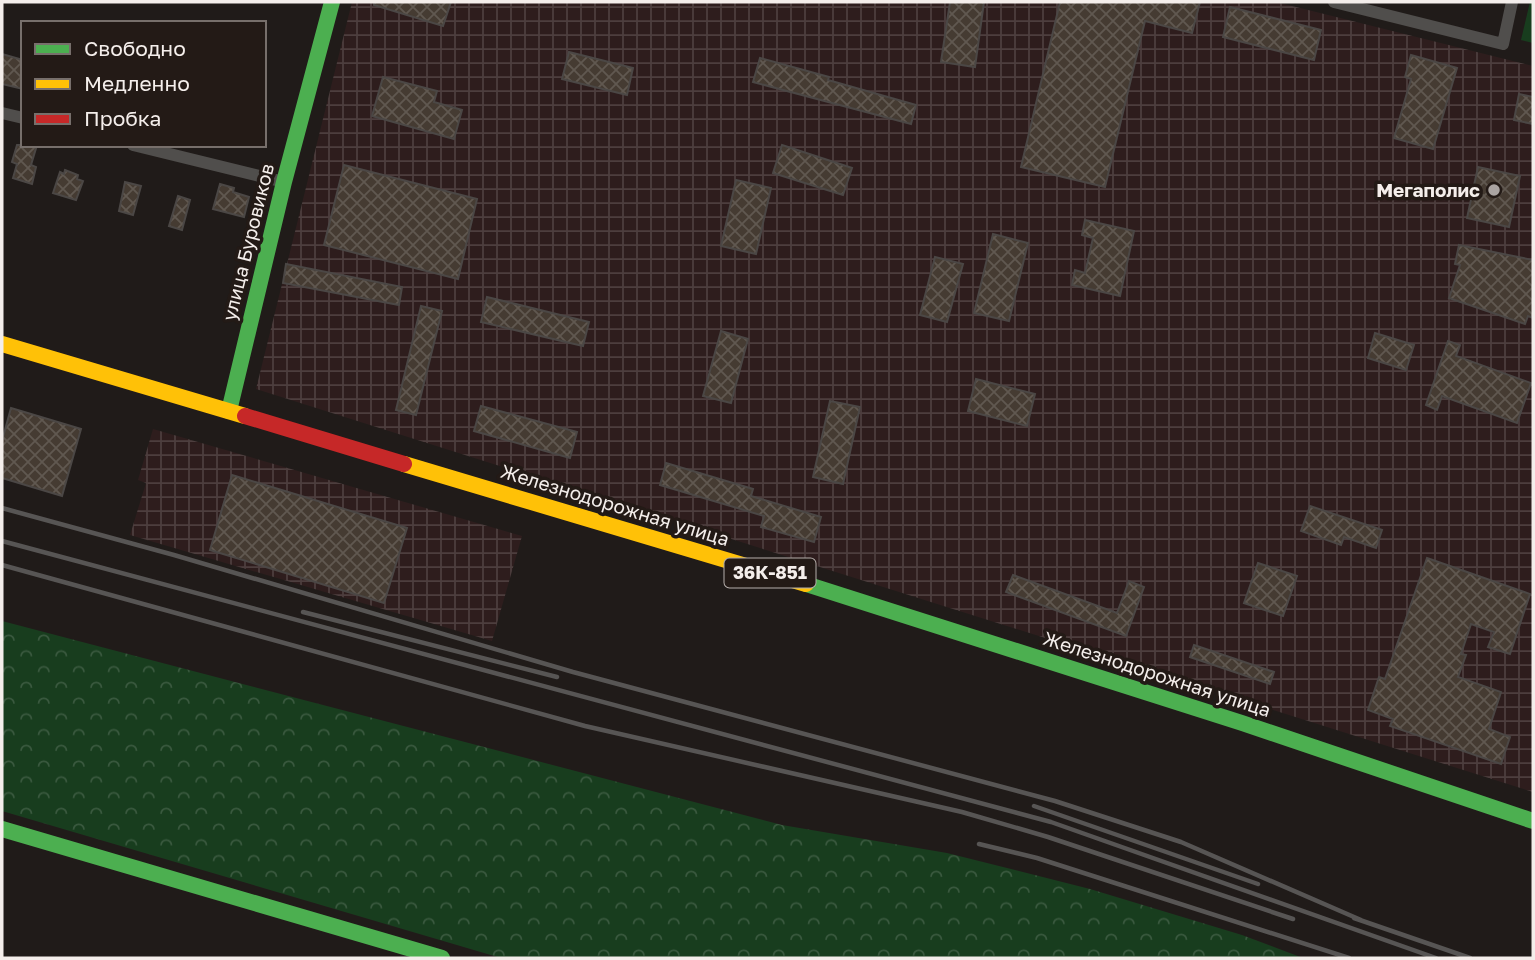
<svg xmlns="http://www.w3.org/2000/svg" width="1535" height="960" font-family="'Golos Text',sans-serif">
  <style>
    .industrial { fill: url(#industrial-grid) }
    .forest { fill: url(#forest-crowns) }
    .park { fill: url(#park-tufts) }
    .building { fill: url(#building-cross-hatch); stroke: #4b4745; stroke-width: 2 }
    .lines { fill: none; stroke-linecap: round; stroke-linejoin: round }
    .street { stroke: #504e4c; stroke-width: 12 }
    .fast { stroke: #4caf50; stroke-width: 16 }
    .slow { stroke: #ffc107; stroke-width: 16 }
    .jam { stroke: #c62828; stroke-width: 16 }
    .rail { stroke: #575554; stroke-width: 4.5 }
    .poi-dot { fill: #aaa4a2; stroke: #231a16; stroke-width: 2.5 }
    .labels { text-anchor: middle; stroke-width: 7; stroke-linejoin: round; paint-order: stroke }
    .shield { fill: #231a16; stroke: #b5aeab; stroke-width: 2 }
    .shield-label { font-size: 18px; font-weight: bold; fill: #f4eeeb }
    .poi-label { font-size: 19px; font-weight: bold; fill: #f4eeeb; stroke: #231a16; text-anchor: end }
    .street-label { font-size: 19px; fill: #f4eeeb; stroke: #231a16 }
  </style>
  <defs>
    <pattern id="industrial-grid" width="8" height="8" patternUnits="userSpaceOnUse" patternTransform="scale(1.75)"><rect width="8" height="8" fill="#2e1d1d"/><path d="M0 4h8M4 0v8" fill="none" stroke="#4d3e3e"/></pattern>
    <pattern id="forest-crowns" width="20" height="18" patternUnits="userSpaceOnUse" patternTransform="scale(1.75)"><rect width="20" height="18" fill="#183d1e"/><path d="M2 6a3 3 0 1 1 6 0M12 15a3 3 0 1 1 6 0" fill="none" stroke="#3a593f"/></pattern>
    <pattern id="park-tufts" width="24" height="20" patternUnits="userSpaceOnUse" patternTransform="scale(1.75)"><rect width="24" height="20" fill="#183d1e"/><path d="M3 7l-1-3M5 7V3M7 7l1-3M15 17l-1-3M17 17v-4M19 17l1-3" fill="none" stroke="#3a593f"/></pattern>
    <pattern id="building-cross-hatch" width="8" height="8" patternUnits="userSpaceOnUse" patternTransform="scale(1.75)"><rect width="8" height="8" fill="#453b32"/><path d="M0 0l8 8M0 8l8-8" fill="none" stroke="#605850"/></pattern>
  </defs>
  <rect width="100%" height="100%" fill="#201b19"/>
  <path class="industrial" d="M352,2H1276L1533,66V792L256,389Z
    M153,429L522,536L492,641L130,535L146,483L138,480Z"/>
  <path class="forest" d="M2,621L782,825L947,853L1090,889L1242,935L1303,958H501L2,811Z"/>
  <path class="park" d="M1530,2H1533V43L1521,40Z"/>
  <path class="building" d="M374,2H451L443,26L374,5Z
    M950,2H984L975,67L941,62Z
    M1060,2H1200L1192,33L1145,21L1105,187L1021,167Z
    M1230,7L1321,30L1314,60L1223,37Z
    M569,52L633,68L627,95L562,79Z
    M2,54L23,60V89L2,84Z
    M1411,55L1457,68L1433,149L1394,138L1411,79L1405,77Z
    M760,58L829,77L828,80L916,105L911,124L753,82Z
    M383,77L437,91L434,102L462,110L454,139L372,116Z
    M1519,94L1533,97V124L1514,120Z
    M17,145H37L31,165L36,167L32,184L13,178L17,164L12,162Z
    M782,145L852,168L843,195L773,173Z
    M344,165L477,199L458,279L324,245Z
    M1478,167L1520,176L1509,227L1467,218Z
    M65,170L78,175L77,179L83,181L76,200L53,193L60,172L64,174Z
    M736,180L771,188L756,254L721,246Z
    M125,182L141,186L133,215L119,211Z
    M220,184L234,188L233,192L249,197L244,217L213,209Z
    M178,196L190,200L182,230L169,226Z
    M1085,220L1134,231L1120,296L1072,285L1075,270L1085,273L1093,238L1082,235Z
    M993,234L1028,243L1009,321L974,313Z
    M1459,245L1533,260V318L1528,316L1525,324L1449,298L1460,265L1455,264Z
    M935,257L963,264L947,322L920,315Z
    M286,264L402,287L399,305L283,283Z
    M487,297L589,322L583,346L481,322Z
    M421,306L442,311L416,415L396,410Z
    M721,331L748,339L731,403L703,396Z
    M1375,333L1414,345L1406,370L1368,358Z
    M1448,341L1460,345L1456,356L1531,383L1517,423L1442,396L1437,410L1426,405Z
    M976,379L1035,394L1027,426L968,411Z
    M830,401L860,407L843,484L813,477Z
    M481,406L577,432L570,458L474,431Z
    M11,408L81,429L62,496L2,478V441Z
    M666,463L753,489L751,496L821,517L814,542L761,527L764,516L660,485Z
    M232,475L407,528L384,603L210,550Z
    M1310,506L1382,530L1376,548L1344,537L1341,545L1301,531Z
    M1427,558L1530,594L1510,654L1488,647L1494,632L1471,624L1461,654L1466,655L1458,677L1501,692L1489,729L1510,737L1501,764L1390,726L1393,719L1368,710L1379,677L1385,679Z
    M1258,563L1297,576L1283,616L1244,603Z
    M1013,575L1117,613L1129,581L1144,587L1126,636L1006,592Z
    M1194,645L1274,672L1270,684L1190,657Z"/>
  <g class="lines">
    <path class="street" d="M1334,2L1503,44L1512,2
      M2,113L23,118
      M133,145L284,182"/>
    <path class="fast" d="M229,411L284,182L332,2
      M806,584L1242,723L1533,821
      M2,829L442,958"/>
    <path class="slow" d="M2,344L245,416
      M404,464L806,584"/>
    <path class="jam" d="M245,416L404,464"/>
    <path class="rail" d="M2,508L174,555L573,672L1055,801L1181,842L1361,920
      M2,541L1051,822L1436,958
      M2,565L585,726L962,812L1048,837L1293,919
      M303,612L557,677
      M1034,806L1258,884
      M979,844L1037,858L1349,958
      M1354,918L1470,958"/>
  </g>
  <circle class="poi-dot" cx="1494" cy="190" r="7"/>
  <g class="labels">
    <rect class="shield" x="724.5" y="558.5" width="91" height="29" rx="5"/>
    <g class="shield-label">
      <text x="770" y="579">36К-851</text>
    </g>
    <g class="poi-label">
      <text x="1480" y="197">Мегаполис</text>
    </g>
    <g class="street-label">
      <text transform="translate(248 242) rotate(-76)" y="7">улица Буровиков</text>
      <text transform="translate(615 505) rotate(17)" y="7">Железнодорожная улица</text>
      <text transform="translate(1157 674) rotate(18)" y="7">Железнодорожная улица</text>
    </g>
  </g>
  <rect width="1535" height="960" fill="none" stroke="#f4eeeb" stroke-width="7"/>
  <rect x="21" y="21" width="245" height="126" fill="#231a16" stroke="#776f6b" stroke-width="2"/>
  <rect x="35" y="44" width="35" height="10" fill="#4caf50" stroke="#776f6b" stroke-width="2"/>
  <text x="84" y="56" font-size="21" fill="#f4eeeb">Свободно</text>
  <rect x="35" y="79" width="35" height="10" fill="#ffc107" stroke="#776f6b" stroke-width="2"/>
  <text x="84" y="91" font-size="21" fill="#f4eeeb">Медленно</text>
  <rect x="35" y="114" width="35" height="10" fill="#c62828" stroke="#776f6b" stroke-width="2"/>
  <text x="84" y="126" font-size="21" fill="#f4eeeb">Пробка</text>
</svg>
